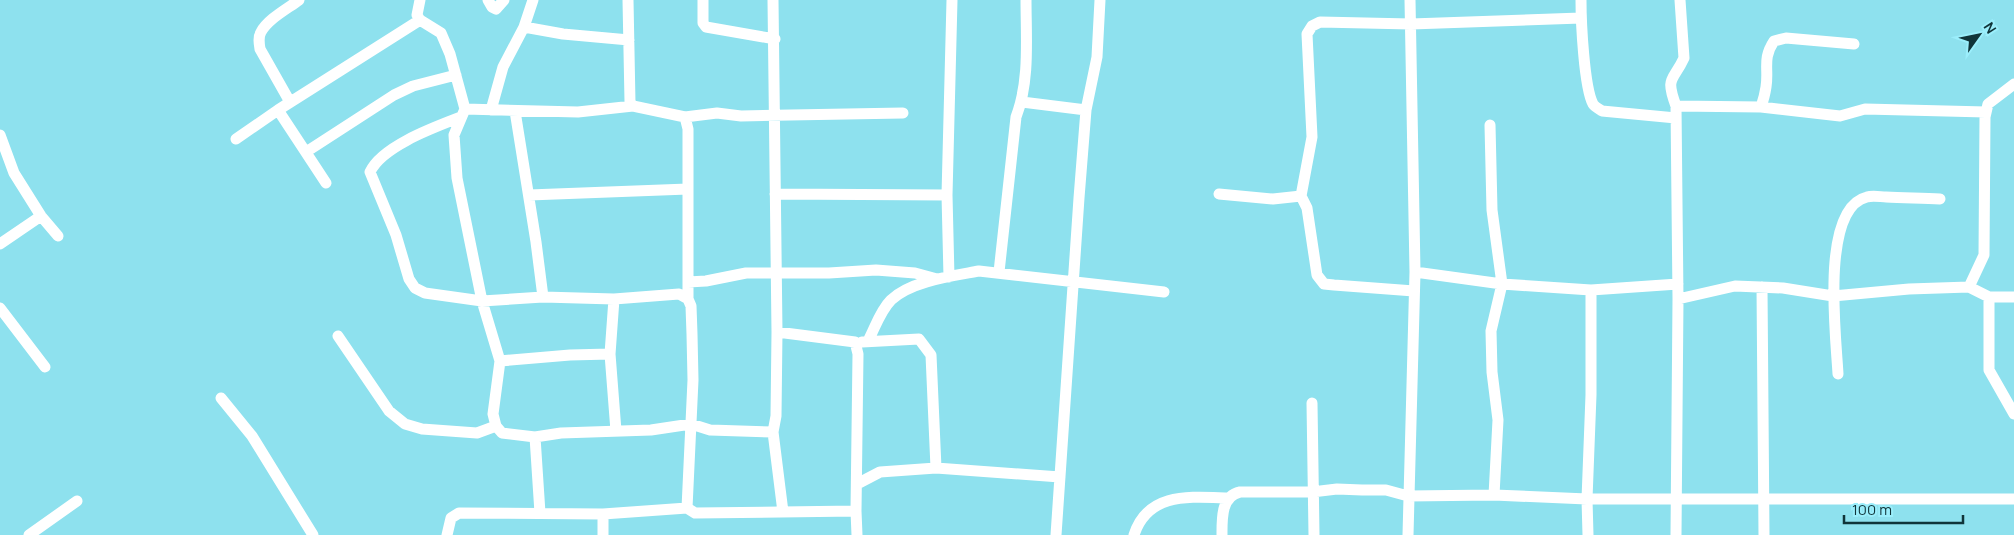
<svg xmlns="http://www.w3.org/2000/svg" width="2014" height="535" font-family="Manrope,sans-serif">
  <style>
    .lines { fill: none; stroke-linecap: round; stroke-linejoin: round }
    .minor { stroke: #fff; stroke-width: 11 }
  </style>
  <rect width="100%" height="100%" fill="#8ee1ee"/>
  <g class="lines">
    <path class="minor" d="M420,0L417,15L420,20L441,33L450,54L465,109L454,135L457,178L482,301L500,361L493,414L496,426L502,433L535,437L561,433L651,430L691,424L710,430L773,432
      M488,0L492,7L496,9L504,0
      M628,0L630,102L633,106L685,117L688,129V299
      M703,0V23L706,27L775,39
      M773,0L777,332L855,342L858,354L856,511
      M1581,0C1581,21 1584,87 1593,104C1595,107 1599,109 1602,111L1676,118
      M524,27L563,34L629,40
      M290,102L260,49C259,43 258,37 261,32C268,19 287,9 299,0
      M1022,102L1086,110
      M1676,106L1761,107L1840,116L1865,109L1986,112
      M1761,107C1763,101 1765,94 1766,87C1769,69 1762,59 1774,41L1786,38L1854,44
      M465,109L578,112L633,106
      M278,110L326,183
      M491,110L503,67L524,27L533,0
      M515,111L536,242L543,297
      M461,117C435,127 382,146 370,172L396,235L409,279L415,288L425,293L482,301L543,297L614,299L679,294L688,299L691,306L692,334L693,380L687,508L695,513L856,511L857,535
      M685,117L717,113L741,116L903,113
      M1490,125L1492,210L1502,284L1491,331L1492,372L1498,420L1494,495
      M0,135L14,173L41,216L58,236
      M236,139L278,110L420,20
      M306,152L394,95L413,86L456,75
      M775,194L947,195
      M1219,194L1273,199L1301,196
      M529,195L688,189
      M0,244L41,216
      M999,272L1016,117C1030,81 1026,38 1026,0
      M1415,272L1502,284L1591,290V395L1587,499L1588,535
      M949,277L947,195L952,0
      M688,282L706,281L746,273H829L876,270L915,273L937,279
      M1762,287L1764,535
      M1969,287L1984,255L1985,117L1988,104L2014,84
      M1591,290L1678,284
      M1414,291L1334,285L1324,284L1317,275L1307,208L1301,196L1312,137L1307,34L1312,26L1320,22L1411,24L1581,18
      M1989,297H2014
      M614,299L610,354L616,431
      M1678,299L1735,286L1783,288L1833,296L1909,289L1969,287L1989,297V370L2014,414
      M0,308L45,367
      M777,332L776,416L773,432L783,512
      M338,336L389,411L405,424L422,429L477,433L496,426
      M868,341C875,328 880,311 891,300C911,281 952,276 979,271L1164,292
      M862,342L919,339L931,355L936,468
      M500,361L570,355L610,354
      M1838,374C1836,336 1820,208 1867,197C1873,195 1881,197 1886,197C1904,198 1922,198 1940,199
      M221,398L252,436L313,535
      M1312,403L1314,535
      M535,437L540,513
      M857,484L880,472L936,468L1060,477
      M29,535L77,501
      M447,535L451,518L459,513L603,514
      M603,535V514L687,508
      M1056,535L1079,198L1086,110L1097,57L1100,0
      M1134,535C1148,491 1192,497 1229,498
      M1222,535C1222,519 1221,496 1240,492H1312L1337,489L1362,490H1386L1408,496L1494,495L1587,499H2014
      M1408,535L1415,272L1410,0
      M1676,535L1678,299L1676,106C1665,76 1673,82 1684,58L1680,0"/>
  </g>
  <g transform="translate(1979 35) rotate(57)" stroke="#9beefb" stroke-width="4" paint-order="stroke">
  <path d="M0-4L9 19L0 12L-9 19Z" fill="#103439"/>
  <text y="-8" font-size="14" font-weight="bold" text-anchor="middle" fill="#103439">N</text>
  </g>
  <path d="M1844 515v8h119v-8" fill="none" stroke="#103439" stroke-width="2.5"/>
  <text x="1852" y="515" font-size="15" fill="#103439" stroke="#9beefb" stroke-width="4" paint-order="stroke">100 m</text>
</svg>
